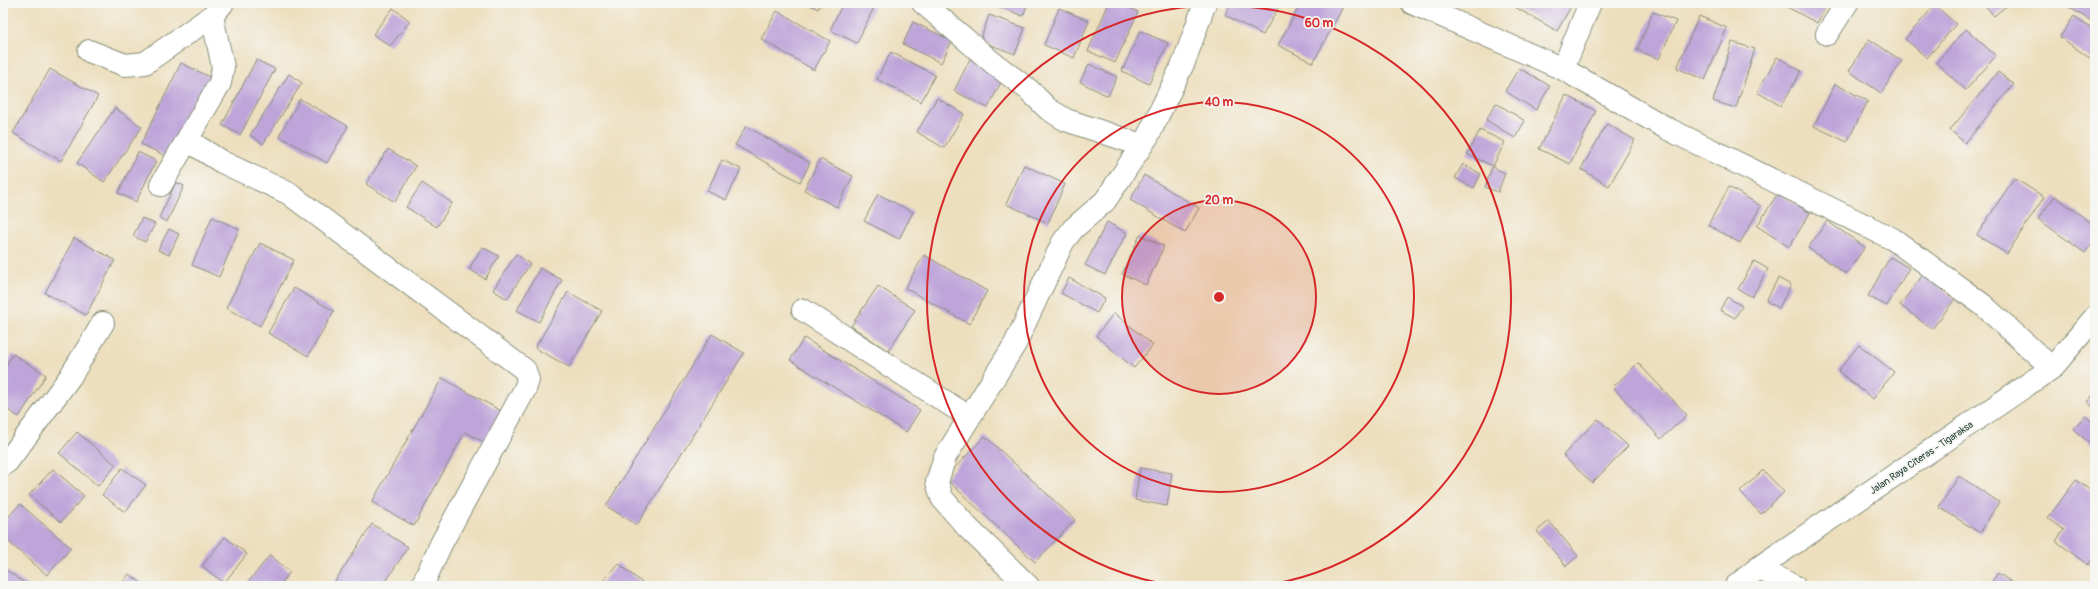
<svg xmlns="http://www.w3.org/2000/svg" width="2098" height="589" font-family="Pangolin,sans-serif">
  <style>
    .building { fill: #bea4d9 }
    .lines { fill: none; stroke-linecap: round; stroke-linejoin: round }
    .minor-casing { stroke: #868e79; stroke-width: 24 }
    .major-casing { stroke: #868e79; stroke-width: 24 }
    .minor { stroke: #fff; stroke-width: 22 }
    .major { stroke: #fff; stroke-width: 22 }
    .ring { fill: none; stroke: #d62828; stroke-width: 2 }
    .labels { text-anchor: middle; stroke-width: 3.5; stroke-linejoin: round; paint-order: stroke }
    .street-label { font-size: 10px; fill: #1f3d34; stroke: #f6f6f2 }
    .centre { fill: #d62828; stroke: #f6f6f2; stroke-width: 2 }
    .ring-label { font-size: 12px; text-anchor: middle; font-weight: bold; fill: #d62828; stroke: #f6f6f2; stroke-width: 3.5; stroke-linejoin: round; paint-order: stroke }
  </style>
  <rect width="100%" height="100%" fill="#f6f6f2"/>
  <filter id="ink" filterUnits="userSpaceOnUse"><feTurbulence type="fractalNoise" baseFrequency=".025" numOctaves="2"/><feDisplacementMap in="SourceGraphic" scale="8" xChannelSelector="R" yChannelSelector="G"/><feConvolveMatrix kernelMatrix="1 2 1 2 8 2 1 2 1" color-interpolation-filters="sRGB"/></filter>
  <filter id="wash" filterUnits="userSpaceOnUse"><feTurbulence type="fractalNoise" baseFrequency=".012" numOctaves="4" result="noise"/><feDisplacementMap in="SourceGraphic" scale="16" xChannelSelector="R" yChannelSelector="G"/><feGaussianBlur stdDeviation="0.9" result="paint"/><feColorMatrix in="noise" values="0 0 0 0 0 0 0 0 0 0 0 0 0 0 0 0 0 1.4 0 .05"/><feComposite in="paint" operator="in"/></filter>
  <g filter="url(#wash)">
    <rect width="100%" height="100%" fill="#eddfbe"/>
    <g id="blocks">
      <path class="building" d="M806,3H821L818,9Z
        M843,3H876L857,43L830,30Z
        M998,3H1028L1023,16L997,6Z
        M1109,3H1119L1138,12L1115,63L1088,51Z
        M1231,3H1281L1263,35L1225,15Z
        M1301,3H1345L1313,63L1278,45Z
        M1508,3H1573L1557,31Z
        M1789,3H1828L1817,23L1787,7Z
        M1983,3H2010L1994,16Z
        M2062,3H2088L2095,8V20L2093,22Z
        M1935,5L1956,24L1927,58L1905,39Z
        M393,8L410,21L390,46L373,34Z
        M1059,8L1089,21L1074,58L1044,45Z
        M777,11L830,41L814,70L761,39Z
        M1653,12L1676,21L1659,59L1637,50Z
        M989,15L1025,28L1015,54L980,41Z
        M1699,16L1727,28L1705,80L1677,68Z
        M2074,16L2095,31V62L2060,37Z
        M913,22L952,41L941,63L903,44Z
        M1966,29L1996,56L1966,90L1936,63Z
        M1140,31L1168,43L1149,84L1122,71Z
        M1869,39L1902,61L1881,93L1849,71Z
        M1732,42L1755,49L1736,108L1713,101Z
        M891,52L935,75L921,102L877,79Z
        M1777,57L1801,71L1781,106L1757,92Z
        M970,59L1004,76L988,108L954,91Z
        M256,60L275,69L240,135L222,125Z
        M181,63L210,77L170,158L141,144Z
        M1089,64L1117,77L1108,96L1080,82Z
        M1519,68L1550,86L1536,110L1505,91Z
        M50,69L98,96L61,161L13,133Z
        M1998,72L2014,84L1965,143L1950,130Z
        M289,74L302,83L263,144L250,135Z
        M1835,84L1868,101L1847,142L1814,126Z
        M1566,95L1596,111L1570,164L1539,149Z
        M937,98L964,114L944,148L917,132Z
        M300,99L348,126L327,163L279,136Z
        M1496,103L1525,121L1515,138L1486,120Z
        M115,108L142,127L104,182L77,163Z
        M1607,124L1635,140L1609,186L1581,169Z
        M746,126L810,163L800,182L735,145Z
        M1480,130L1505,142L1493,166L1467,154Z
        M388,149L416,166L395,202L366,184Z
        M138,152L156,161L136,202L118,193Z
        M820,159L853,176L837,207L804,190Z
        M722,160L741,169L726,200L707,191Z
        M1463,164L1481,174L1474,188L1455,178Z
        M1024,165L1065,184L1048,223L1006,204Z
        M1492,167L1505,173L1498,192L1485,187Z
        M1144,175L1199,208L1185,233L1130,200Z
        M2014,178L2044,197L2007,254L1977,235Z
        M176,182L184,186L167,222L159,218Z
        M422,183L452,203L437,227L406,207Z
        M1729,187L1761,206L1740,243L1708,225Z
        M1778,193L1810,213L1789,247L1757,226Z
        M878,194L913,212L899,239L864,221Z
        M2055,196L2095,226V239L2085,253L2038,219Z
        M212,217L239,229L219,277L192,265Z
        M142,218L155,224L145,242L133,236Z
        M1827,221L1865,247L1846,274L1808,248Z
        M1107,222L1127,233L1105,275L1085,265Z
        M169,229L179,234L169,255L158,250Z
        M1140,235L1164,246L1146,285L1122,274Z
        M74,238L115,260L86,315L45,293Z
        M260,243L294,260L260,326L226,308Z
        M482,247L499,256L485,279L469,269Z
        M516,254L530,264L507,299L493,290Z
        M924,255L987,291L969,324L905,288Z
        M1890,257L1909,268L1887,306L1868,296Z
        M1754,261L1768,269L1752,297L1738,289Z
        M540,268L562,280L539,322L517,310Z
        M1923,275L1955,299L1932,329L1900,305Z
        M1069,278L1105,298L1097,313L1061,293Z
        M1778,278L1791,285L1779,308L1766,301Z
        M878,286L915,310L888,351L851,326Z
        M294,288L334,311L308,356L268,333Z
        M568,292L602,311L569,367L535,348Z
        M1727,297L1742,306L1735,318L1720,310Z
        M1114,313L1153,345L1134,368L1096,336Z
        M712,334L744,353L637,525L606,506Z
        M804,338L920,410L906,432L790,360Z
        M1859,345L1894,372L1873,399L1838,371Z
        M13,354L46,375L19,417L3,407V370Z
        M1638,363L1687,415L1661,439L1613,387Z
        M442,378L503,412L486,443L465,432L414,526L372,502Z
        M2095,393V409L2087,402Z
        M2085,416L2095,424V448L2073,429Z
        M1598,419L1628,446L1592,483L1563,455Z
        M77,432L116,465L98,486L59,453Z
        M985,436L1075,520L1035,562L945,478Z
        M122,468L146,485L125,512L102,495Z
        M1140,468L1172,473L1167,506L1135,500Z
        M53,469L84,496L61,522L29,495Z
        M1763,470L1784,492L1761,514L1740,492Z
        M1959,476L1999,502L1980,533L1939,507Z
        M2076,480L2095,494V555L2088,565L2056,541L2064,530L2048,518Z
        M20,504L71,548L47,575L3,537V523Z
        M1549,521L1578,556L1566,566L1537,531Z
        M372,524L408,547L383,586H332Z
        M225,537L247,554L224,583L202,566Z
        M270,555L290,572L279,586H245Z
        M618,563L646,586H599Z
        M3,568L29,586H3Z
        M1998,573L2017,586H1989Z
        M129,574L146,586H120Z"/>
    </g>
  </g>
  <g filter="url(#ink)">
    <use href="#blocks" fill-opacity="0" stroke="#868e79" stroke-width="1"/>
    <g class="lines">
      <defs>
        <path id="minor" d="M923,3L992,62L1029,90L1048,109L1066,120L1141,145
          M1412,3L1563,69L1668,129L1893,239L1983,305L2052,368
          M1827,34L1847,3
          M89,51L125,65L145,63L212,16
          M1563,69L1590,3
          M187,140L222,162L288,193L525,370L528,380L525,389L441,544L422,586
          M161,185L220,83L223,67L212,16L223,3
          M803,310L969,417
          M3,465L8,461L70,377L103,323
          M1758,568L1794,586
          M1028,586L967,527L942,498L937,482L945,457L1015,344L1063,242L1073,229L1105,201L1148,136L1184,62L1205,3"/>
        <path id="major" d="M1736,586L1758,568L2052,368L2095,317"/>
      </defs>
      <use href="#minor" class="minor-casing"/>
      <use href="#major" class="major-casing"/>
      <use href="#minor" class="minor"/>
      <use href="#major" class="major"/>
    </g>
  </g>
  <circle cx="1219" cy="297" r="97" fill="#d62828" fill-opacity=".12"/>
  <g class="ring">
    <circle cx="1219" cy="297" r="97"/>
    <circle cx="1219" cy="297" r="195"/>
    <path d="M1176 586A292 292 0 1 1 1262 586"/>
  </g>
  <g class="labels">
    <g class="street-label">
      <text transform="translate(1921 457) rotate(-34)" y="4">Jalan Raya Citeras - Tigaraksa</text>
    </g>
  </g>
  <circle cx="1219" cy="297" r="6" class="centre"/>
  <g class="ring-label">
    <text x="1319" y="27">60 m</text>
    <text x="1219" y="106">40 m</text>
    <text x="1219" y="204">20 m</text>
  </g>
  <rect width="2098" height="589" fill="none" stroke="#f6f6f2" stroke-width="16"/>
</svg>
